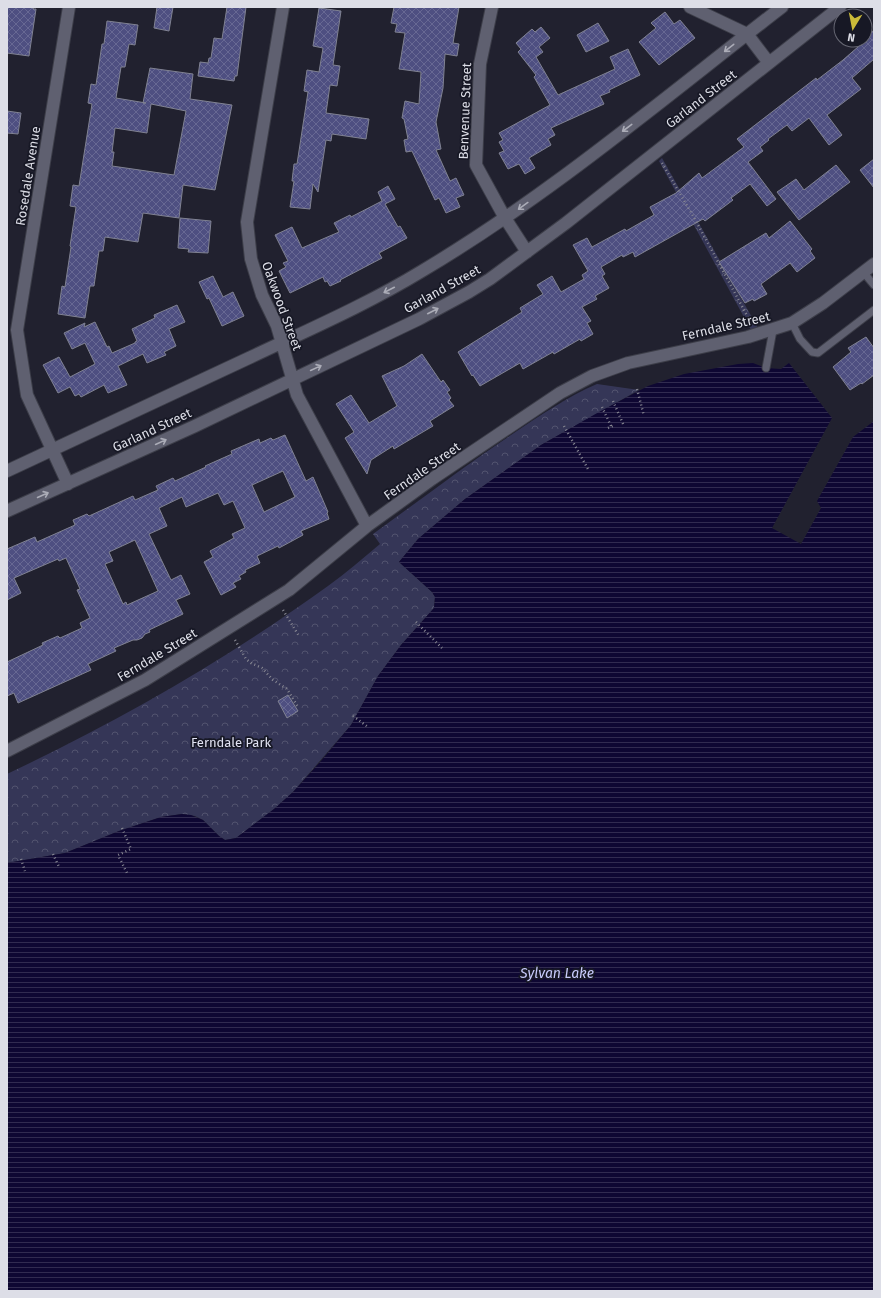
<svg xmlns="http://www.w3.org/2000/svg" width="881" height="1298" font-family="'Fira Sans',sans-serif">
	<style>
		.forest { fill: url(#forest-crowns) }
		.water { fill: url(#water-rules) }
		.building { fill: url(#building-cross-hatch); stroke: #808292; fill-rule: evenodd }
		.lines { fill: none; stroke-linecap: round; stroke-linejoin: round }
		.service-casing { stroke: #3d3e49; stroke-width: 9 }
		.minor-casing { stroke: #3d3e49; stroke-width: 14 }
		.path { stroke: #888893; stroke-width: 2.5; stroke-dasharray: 1 3; stroke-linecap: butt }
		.service { stroke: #5f6070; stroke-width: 7 }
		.minor { stroke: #5f6070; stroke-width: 12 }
		.oneway { stroke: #abacb7 }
		.labels { text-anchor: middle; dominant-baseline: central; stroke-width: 3.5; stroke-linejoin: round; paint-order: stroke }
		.street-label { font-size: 13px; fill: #dddee7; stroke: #171825 }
		.park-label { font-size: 13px; fill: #e1e2f2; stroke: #171825 }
		.water-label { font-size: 14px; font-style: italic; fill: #c8cbfb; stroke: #171825 }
	</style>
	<defs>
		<pattern id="forest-crowns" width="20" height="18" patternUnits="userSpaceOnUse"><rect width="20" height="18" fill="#353657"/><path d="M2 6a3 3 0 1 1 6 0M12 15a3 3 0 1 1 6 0" fill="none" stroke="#52536f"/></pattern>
		<pattern id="water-rules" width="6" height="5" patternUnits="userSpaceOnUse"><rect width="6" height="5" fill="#0e0732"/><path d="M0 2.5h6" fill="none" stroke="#312b50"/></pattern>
		<pattern id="building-cross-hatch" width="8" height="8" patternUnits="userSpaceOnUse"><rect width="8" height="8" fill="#4e4f81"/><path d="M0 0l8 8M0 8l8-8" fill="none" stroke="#676893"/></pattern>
	</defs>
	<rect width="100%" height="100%" fill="#21212f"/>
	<path class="forest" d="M662,158L758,328L751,330L659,161Z
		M597,384L639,390L541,445L465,499L418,539L399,562L432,592L435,597L434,608L401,645L378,676L351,725L293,792L274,809L236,838L225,840L219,836L203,820L195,816L182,814L161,817L119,831L65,853L7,863V774C119,721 227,659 328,586C346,573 363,558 380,544L373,534C420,500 466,465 514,433C541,415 567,397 597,384Z"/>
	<path class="water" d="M753,363L766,368L781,369L789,363L832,418L772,528L801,544L821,508L817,501L853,437L874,421V1291H7V863L65,853L119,831L161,817L182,814L191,815L203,820L219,836L225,840L236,838L274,809L293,792L321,761L351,725L378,676L401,645L434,608L435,597L432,592L399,562L418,539L465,499L541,445L599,412L648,386L684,374L738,364Z"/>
	<path class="building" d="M7,7H34L33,9H36L29,56L7,53Z
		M157,7H173L169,31L154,28Z
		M227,7H246L237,76H235L234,81L198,76L200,62L208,63L209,58H211L214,38L222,39Z
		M394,7H459L453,43L459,44L457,56L445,54L443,88L436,122L441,149L436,150L450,181L456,178L464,195L456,198L460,207L446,213L439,198L435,200L412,151L406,152L404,140L408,139L404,119L402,118L405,101L419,104L421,72L399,69L405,33L395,32L397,24L391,23Z
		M319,8L341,11L333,65L340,66L337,86L330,85L326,113L369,119L366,139L332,134L331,141L326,140L318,192L313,184L310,209L290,207L294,181H292L294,164H297L308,92L304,91L307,70L319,72L323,48L313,46Z
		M665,12L674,24L680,20L695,38L659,65L639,42L656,28L651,23Z
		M107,21L138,25L135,45L129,44L125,67H121L116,98L146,103H143L150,68L193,74L190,99L232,105L215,190L183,185L179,218L143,213L138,242L105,237L103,251H99L94,286H90L85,318L58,314L62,286L65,287L71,247L70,246L76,207L70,206L73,185L79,186L92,104L88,103L91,84L96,85L102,44H104ZM151,104L186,111L174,175L112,166L114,152H112L115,128L147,133Z
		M598,23L609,41L586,52L577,35Z
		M541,27L550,38L539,47L543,52L536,57L558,95L615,69L610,57L628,49L640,75L609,90L610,92L600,96L604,104L551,128L555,135L548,139L551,145L529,158L535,168L525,174L519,164L508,169L499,153L504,151L499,142L503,140L499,133L550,105L534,77L536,75L518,52L521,49L516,43L532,29L535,32Z
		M874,30V59L852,78L861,89L827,115L842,135L829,145L809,118L792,131L787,125L768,139L769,140L760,147L763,151L748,162L776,199L767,206L750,184L731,198L733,200L705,221L703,219L635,257L633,252L623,257L622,255L601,267L605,274L602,276L609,288L595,296L597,299L582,307L591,321L587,323L593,334L581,341L580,339L554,354L553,352L523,369L520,363L480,386L473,375L472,376L458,352L522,312L520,308L543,294L537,285L552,276L561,292L584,279L582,275L588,271L573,245L587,238L592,247L625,229L626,231L654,215L650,207L676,193L699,173L702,178L744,147L737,139L816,78L817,80L843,60L859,46L858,44L863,40H865V38Z
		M7,111L21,113L18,134L7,133Z
		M874,159V188L860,170Z
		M836,165L850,182L799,220L777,192L796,179L804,190Z
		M388,186L395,199L385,204L398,227L400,226L407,238L379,253L382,258L340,280L341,281L330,286L327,281L325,282L323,277L290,293L279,271L286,267L283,263L288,261L275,235L292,227L302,248L339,232L334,223L350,215L351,217L382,201L378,192Z
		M180,218L211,221L208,253L188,252L189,249L178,248Z
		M790,221L812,249L810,251L815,258L797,272L790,263L761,284L767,294L754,301L753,299L745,303L719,262L766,233L769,238Z
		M213,276L223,297L233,292L244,316L222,326L209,298L207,299L199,282Z
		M177,305L185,322L169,329L176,346L164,352L166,355L147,363L143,354L118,366L127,385L108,393L104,385L81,397L79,394L75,396L70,387L58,393L43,365L59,357L70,377L95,364L85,343L72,349L64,333L85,323L84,327L95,322L107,347L109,346L112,353L135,343V342L137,341L132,329L155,318L154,315Z
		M866,337L874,348V375L862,384L861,383L850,390L833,367L851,352L848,348Z
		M422,354L441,382L443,380L450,390L447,392L451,398L449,400L454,406L430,421L433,426L394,449L393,446L371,460L367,474L345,438L354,432L336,404L351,395L369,423L397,406L382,376L404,366Z
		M285,435L306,481L313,477L328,512L327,513L329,519L301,531L303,535L292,541L279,548L278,546L257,556L260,563L245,570L246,572L239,576L241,579L233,583L236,587L221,595L204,562L213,557L210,551L234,538L232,534L245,528L233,501L224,505L218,493L186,507L182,497L159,508L167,526L149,534L171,580L181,575L190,594L176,600L183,614L149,630L150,632L145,634L142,638L137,640H133L114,648L116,651L88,664L91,670L18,703L14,693L7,696V662L43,645L42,643L58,636L60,638L82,628L80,623L90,618L77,590L80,589L66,558L59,561L58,559L14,578L21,593L7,600V549L35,537L37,542L75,525L73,520L87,514L89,516L133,496L135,500L158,490L156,486L173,478L175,481L206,467L205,466L232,454L231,451L259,439L260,443L271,438L273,440ZM283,471L295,497L264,512L252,485ZM135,540L158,591L127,605L126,602L123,604L105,564L113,561L109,552Z
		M288,695L298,711L287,718L278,701Z"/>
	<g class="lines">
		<defs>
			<path id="service" d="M864,273L874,285
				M792,323L800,339L812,352L818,353L874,310
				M766,368L773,330"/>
			<path id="minor" d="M283,7L247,222L251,259L262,295L277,326L297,395L367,526
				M492,7L480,64L476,165L505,218L527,252
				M690,7L747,34L769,63
				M7,471C89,433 170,395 251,357C308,330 368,304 422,271C550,195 664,98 782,7
				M68,484L27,395L17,330L69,7
				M7,511L195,426L419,319L469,292L490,279L566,223L840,7
				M7,751L145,680L289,590L367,526L432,479L560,393L592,376L628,363L748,337L792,323L823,303L874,264"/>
		</defs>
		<use href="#service" class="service-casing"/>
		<use href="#minor" class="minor-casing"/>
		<path class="path" d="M662,163L696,221L751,323
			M637,389L644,416
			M613,401L624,426
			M602,407L611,426
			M564,426L588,469
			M608,428L615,425
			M283,610L299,636
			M416,622L442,648
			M235,640L246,659L251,663L262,668L273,680L287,689L298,707
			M353,716L368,727
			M122,828L131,849L118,855L127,873
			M53,854L59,867
			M21,859L25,871"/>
		<use href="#service" class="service"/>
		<use href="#minor" class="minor"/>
	</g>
	<defs><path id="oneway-shaft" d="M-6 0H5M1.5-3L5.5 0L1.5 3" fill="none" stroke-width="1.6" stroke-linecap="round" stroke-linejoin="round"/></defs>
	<g class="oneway">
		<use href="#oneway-shaft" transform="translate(729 48) rotate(142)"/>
		<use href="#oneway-shaft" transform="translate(627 128) rotate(143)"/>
		<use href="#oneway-shaft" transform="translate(523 206) rotate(144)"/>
		<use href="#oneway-shaft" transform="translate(389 290) rotate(153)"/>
		<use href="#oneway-shaft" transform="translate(433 311) rotate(-27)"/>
		<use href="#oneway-shaft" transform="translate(316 368) rotate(-25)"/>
		<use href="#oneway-shaft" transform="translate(161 442) rotate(-25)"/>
		<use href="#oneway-shaft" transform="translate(43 495) rotate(-24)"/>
	</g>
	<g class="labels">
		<g class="street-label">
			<text transform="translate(701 99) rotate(-38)">Garland Street</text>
			<text transform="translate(465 111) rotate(-88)">Benvenue Street</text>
			<text transform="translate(28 176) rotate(-81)">Rosedale Avenue</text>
			<text transform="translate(442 289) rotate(-29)">Garland Street</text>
			<text transform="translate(282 306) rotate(70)">Oakwood Street</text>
			<text transform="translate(726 326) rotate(-13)">Ferndale Street</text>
			<text transform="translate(152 430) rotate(-25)">Garland Street</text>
			<text transform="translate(422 471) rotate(-35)">Ferndale Street</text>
			<text transform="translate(157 655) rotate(-31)">Ferndale Street</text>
		</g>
		<g class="park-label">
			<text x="231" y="742">Ferndale Park</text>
		</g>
		<g class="water-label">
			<text x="557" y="973">Sylvan Lake</text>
		</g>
	</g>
	<rect width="881" height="1298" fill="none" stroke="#dddee7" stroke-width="16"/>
	<g transform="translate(853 28) rotate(190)"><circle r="19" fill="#171825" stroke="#666773"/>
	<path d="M0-3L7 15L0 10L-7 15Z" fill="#caba39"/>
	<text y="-6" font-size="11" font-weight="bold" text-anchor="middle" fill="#dddee7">N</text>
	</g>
</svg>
